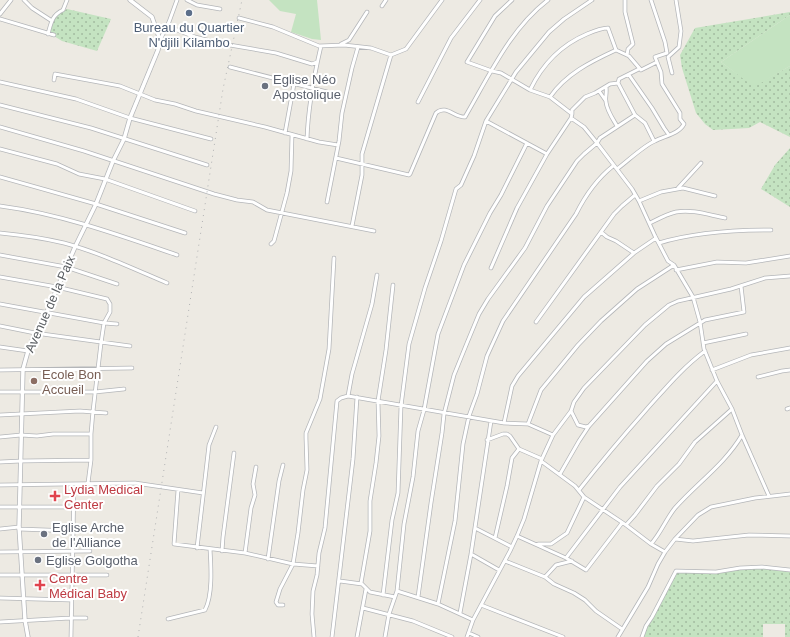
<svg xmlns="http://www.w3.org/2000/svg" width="790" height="637" font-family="Arial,sans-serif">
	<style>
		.grass { fill: url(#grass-dots) }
		.garden { fill: #c4e3c1 }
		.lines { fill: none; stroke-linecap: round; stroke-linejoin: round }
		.minor-casing { stroke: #b4b6b9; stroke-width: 4.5 }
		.tertiary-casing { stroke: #b4b6b9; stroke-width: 5 }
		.minor { stroke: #fff; stroke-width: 3 }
		.tertiary { stroke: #fff; stroke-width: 3.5 }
		.rail { stroke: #b1b2b3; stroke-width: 1; stroke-dasharray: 1 5; stroke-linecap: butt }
		.service-dot { fill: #5c6f8a; stroke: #fff; stroke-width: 1.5 }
		.worship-dot { fill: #6b7280; stroke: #fff; stroke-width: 1.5 }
		.education-dot { fill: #8d6e63; stroke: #fff; stroke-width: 1.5 }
		.health-dot { fill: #e0444e; stroke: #fff; stroke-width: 1.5 }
		.labels { text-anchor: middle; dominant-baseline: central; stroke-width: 4; stroke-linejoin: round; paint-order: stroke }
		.service-label { font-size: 13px; fill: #4e5e75; stroke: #fff }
		.worship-label { font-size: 13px; fill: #5b616d; stroke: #fff; text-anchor: start }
		.street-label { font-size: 13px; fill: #5b5f63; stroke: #fff }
		.education-label { font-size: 13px; fill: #785e54; stroke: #fff; text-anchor: start }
		.health-label { font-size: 13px; fill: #be3a42; stroke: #fff; text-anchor: start }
	</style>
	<defs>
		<pattern id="grass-dots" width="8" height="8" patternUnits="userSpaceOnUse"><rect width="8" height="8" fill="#c4e3c1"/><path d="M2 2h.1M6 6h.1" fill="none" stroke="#a2bba0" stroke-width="1.8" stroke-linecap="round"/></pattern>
	</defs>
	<rect width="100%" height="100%" fill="#edeae3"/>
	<path class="grass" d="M67,9L111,19L97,51L62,41L49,33L54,17Z
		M790,12V15L721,62L754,86L790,66V137L760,122L749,128L713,130L705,124L696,113L682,68L680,55L695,28Z
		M790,148V207L761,189L775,165Z
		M767,567L790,569V637H785V624H763V637H643L651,619L677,572L720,570Z"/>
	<path class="garden" d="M269,0H317L321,40L312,39L291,32L296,14L280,11Z
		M790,15V66L754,87L721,62Z"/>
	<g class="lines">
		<defs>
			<path id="minor" d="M24,0L32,8L52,21
				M187,0L197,5L220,9
				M512,0L495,16L467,62L492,71L501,73L530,90L550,97L572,114L571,118L584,127L597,143L632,189L639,201L655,236L668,261L674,265L693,297L700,322L704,349L717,381L732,409L742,435L769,496
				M625,0V12L633,44L628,49L627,55
				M382,6L386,0
				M0,14L11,0
				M239,18L273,27L319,46L344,45L371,48L391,55L406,49L442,0
				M0,19L54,35
				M167,26L195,37L218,43L276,53L312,64L317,62
				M48,34C51,23 52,15 63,10L67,0
				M160,40L169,22L177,0
				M341,44L349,40L367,12
				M230,67L327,92
				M672,73L668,57L679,47L681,31L676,0
				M629,75L652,108L664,128L669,135
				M54,80L55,74L120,86L155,100L175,104L196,111L265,127L319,142L338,145
				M0,82L76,99L130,118L211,139
				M618,83L635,115L645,123L654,141
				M606,87C607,92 605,98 606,102C607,111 613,119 617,126
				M530,90C542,65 561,45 587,34C594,31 601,28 608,28L616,50
				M599,91L606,101
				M550,97C566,74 590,62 616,50L629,56L641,70L657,62
				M418,102L451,38L480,0
				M0,105L91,128L207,165
				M572,114V110L585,97L595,93L610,84L618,83L619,79L639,69
				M486,121L547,154
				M0,127L84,151L214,194L237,200L253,202L267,210L374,231
				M285,133L294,84
				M307,139C308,108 314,76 321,46
				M0,149L57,164L79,174L105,179L195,211
				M336,158L409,175L410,174L436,113C446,104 455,118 465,117C489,76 510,29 548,0
				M617,169C628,161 643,146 655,141C664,136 679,134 684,124L680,119V113L662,84L661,72L655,57L667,53L665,42L651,0
				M0,177L96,204L185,233
				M678,188L701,163
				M639,201L661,192L683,188L715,196
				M327,202L339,141L342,113L352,68L358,47
				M0,206C61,214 119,235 177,255
				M650,223C658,219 667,214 676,212C692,209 709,215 725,218
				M352,226L362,175V154L391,55
				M601,232L607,237L616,241L634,253
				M0,233C21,235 43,238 64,243C98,252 134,269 167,283
				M659,243C695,232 734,230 771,230
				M271,244L274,241L287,193L291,171L292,135
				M0,255L66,267L117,284
				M491,268L517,208L547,154L571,118
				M676,270L717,262L746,263L790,256
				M0,277L57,287L107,299L110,304V312L104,323L101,343L93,411L91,434V460L88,483
				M0,304L104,323L117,324
				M536,322L614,214L622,206L635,195
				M0,326L35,333L130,346
				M703,343L746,334
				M0,347L28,351
				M0,370L132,368
				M712,370L751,355L790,348
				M758,377L782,371L790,370
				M0,392H95L124,389
				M348,396L504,423L528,424L553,435
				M787,409L790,408
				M571,411L578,425L586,427L589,426
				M0,415L80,411L106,413
				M504,423L512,386L518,376L584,297L634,253L656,238
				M528,424L541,390L578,345L601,321L637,289L674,265
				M0,437L21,435L37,436L53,434H91
				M487,440L503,434H507L510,436L519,449L542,459
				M541,461L575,486L584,497L626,525L651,544C661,533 666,519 675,508C697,483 725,464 742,435
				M0,462L21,461L91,460
				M560,474L579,441L589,426L647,361L666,344L705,320L744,312L741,286
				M0,485L135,483L203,493
				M178,490L174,544L245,553L293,564L318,566
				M579,490C601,462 623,436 646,410C665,389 682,368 705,351
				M0,507H97
				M626,525L635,515L657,486L679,464L695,442L732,409
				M475,528L512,547
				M0,529L19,527
				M19,529L73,531
				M517,536L566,558L586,570L622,523
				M495,538L507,486L512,458L519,449
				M675,539L693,541L749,535L790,536
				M538,544H551L567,533L584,497
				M651,544L665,552
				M197,548L209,445L216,427
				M222,551L223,537L234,453
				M0,552L90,551
				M245,553L251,508L255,495L253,484L256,467
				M471,554L499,570
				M566,558L620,487L717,381
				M268,559L279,481L283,465
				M505,561L545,577L554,584L574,593L585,600L596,611L622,629
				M0,575H107
				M545,577L556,565L572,561
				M340,581L362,584L370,592L395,597
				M361,583L370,531V501L376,463L379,436L378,401L386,350L393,285
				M397,591L438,604L473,620
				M383,595L392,520L398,493L401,406L409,344L425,288L441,241L456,189L461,185L474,156L486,121L516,72L549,32L564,19L592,0
				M418,597L431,503L442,433L444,414L454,375L467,343L479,314L488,299L525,248L547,206L577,161L584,154L597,143L600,138L635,115
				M0,598L71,600
				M438,604L455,521L463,444L469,416L477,394L487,356L503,321L576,214C585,196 598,178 613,166
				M283,605H278L276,602L280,589L293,564L298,533L303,490L307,470L306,438V433L320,399L329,349L334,258
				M481,605L563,637
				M363,608L413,621L452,637
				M460,613L471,554L491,421
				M168,619L205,610C213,595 211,566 210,549
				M0,622L70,618H86
				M469,633L478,637
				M71,637L74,484
				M314,637L312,614L313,591L317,575L319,553L325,528L337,401L341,398L348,396L352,374L372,304L377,275
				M332,637L353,459L357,397
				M357,637L366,589
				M385,637L389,614L397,591L404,524L413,477L418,431L424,410L438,334L464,265L490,213L501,195L527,143
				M467,637L473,620L510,551L517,536L524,519L541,461L553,435L571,411L574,402L584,388L645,325L669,305L678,301L731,289L765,278L790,276
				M618,637L648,587L658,564L665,552L675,539L698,515L711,507L721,505L755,498L790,494
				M642,637L646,626L652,617L676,571L716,572L740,568L762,567L790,570"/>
			<path id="tertiary" d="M28,637L25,620L19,527L23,369L28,351L33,338L47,312L75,247L96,204L113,161L124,139L130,118L158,50L160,40L152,17L130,0"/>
		</defs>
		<use href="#minor" class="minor-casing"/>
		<use href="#tertiary" class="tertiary-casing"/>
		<use href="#minor" class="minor"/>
		<use href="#tertiary" class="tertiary"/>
		<path class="rail" d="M138,637L223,89L242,0"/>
	</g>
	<circle class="service-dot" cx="189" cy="13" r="4"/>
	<g class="worship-dot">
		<circle cx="265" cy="86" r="4"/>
		<circle cx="44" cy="534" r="4"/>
		<circle cx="38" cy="560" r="4"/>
	</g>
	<circle class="education-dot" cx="34" cy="381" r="4"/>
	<g class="health-dot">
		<path d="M53 490h4v4h4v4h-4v4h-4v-4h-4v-4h4z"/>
		<path d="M38 579h4v4h4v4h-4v4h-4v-4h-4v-4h4z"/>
	</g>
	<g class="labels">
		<g class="service-label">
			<text x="189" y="27">Bureau du Quartier<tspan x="189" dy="15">N'djili Kilambo</tspan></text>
		</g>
		<g class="worship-label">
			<text x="273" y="79">Eglise Néo<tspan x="273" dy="15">Apostolique</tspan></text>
			<text x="52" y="527">Eglise Arche<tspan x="52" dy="15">de l'Alliance</tspan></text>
			<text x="46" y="560">Eglise Golgotha</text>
		</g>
		<g class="street-label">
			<text transform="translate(50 304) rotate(-66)">Avenue de la Paix</text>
		</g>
		<g class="education-label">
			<text x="42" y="374">Ecole Bon<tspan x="42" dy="15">Accueil</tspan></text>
		</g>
		<g class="health-label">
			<text x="64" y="489">Lydia Medical<tspan x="64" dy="15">Center</tspan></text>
			<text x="49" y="578">Centre<tspan x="49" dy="15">Médical Baby</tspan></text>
		</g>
	</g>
</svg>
